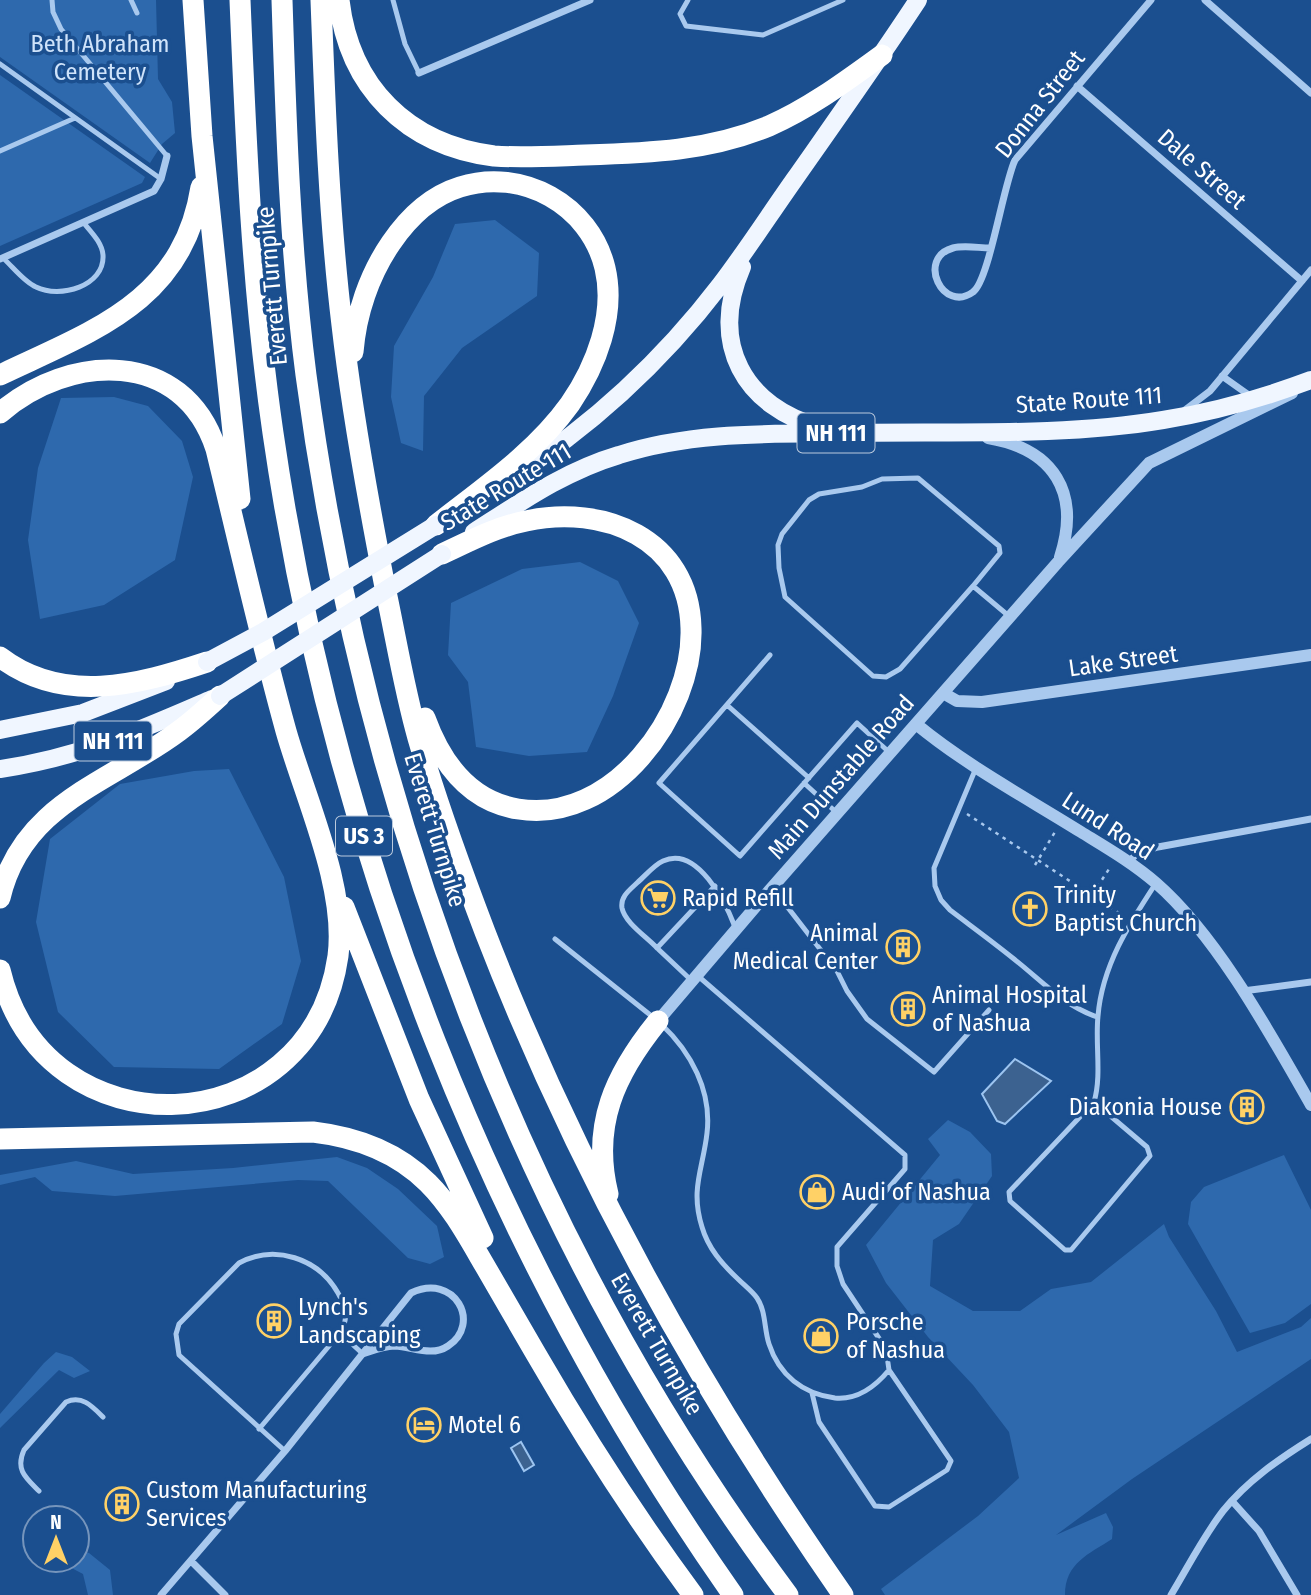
<svg xmlns="http://www.w3.org/2000/svg" width="1311" height="1595" font-family="'Fira Sans Condensed',sans-serif">
	<style>
		.green { fill: #2e69ad }
		.water { fill: #3c6290; stroke: #9cc4f0; stroke-width: 2 }
		.lines { fill: none; stroke-linecap: round; stroke-linejoin: round }
		.path { stroke: #a9c9ee; stroke-width: 2.5; stroke-dasharray: 3.5 5; stroke-linecap: butt }
		.service { stroke: #a9c9ee; stroke-width: 5 }
		.minor { stroke: #a9c9ee; stroke-width: 7 }
		.tertiary { stroke: #a9c9ee; stroke-width: 12 }
		.primary { stroke: #f0f6ff; stroke-width: 18 }
		.motorway { stroke: #fff; stroke-width: 21 }
		.primary-bridge { stroke: #f0f6ff; stroke-width: 18 }
		.labels { text-anchor: middle; dominant-baseline: central; stroke-width: 7; stroke-linejoin: round; paint-order: stroke }
		.shield { fill: #1b4f8f; stroke: #bbcadd; stroke-width: 2 }
		.shield-label { font-size: 23px; font-weight: bold; fill: #fff }
		.park-label { font-size: 24px; fill: #cfe3fa; stroke: #1b4f8f }
		.street-label { font-size: 24px; fill: #fff; stroke: #1b4f8f }
		.poi-label { font-size: 24px; fill: #fff; stroke: #1b4f8f; text-anchor: start }
	</style>
	<rect width="100%" height="100%" fill="#1b4f8f"/>
	<path class="green" d="M0,0H156L158,79L172,102L175,133L162,144L150,163L0,57Z
		M0,75L145,177L142,183L0,246Z
		M495,220L539,253L537,296L462,348L424,396L423,451L401,443L391,397L394,346L433,277L455,224Z
		M114,397L148,406L182,441L193,477L175,560L104,605L40,619L28,540L38,468L61,398Z
		M580,562L618,581L639,623L613,696L587,752L529,756L476,747L468,682L448,655L451,603L522,569Z
		M229,769L284,877L301,961L282,1024L219,1069L114,1067L58,1012L36,922L50,839L120,784L194,771Z
		M948,1120L970,1132L991,1154L992,1176L959,1224L933,1240L930,1286L973,1311H1020L1051,1289L1091,1282L1164,1224L1169,1237L1216,1311L1237,1352L1301,1327L1311,1318V1359L1132,1479L1056,1535L1106,1513L1113,1527L1112,1539C1089,1554 1065,1563 1065,1595H885L881,1589L978,1516L1019,1478L1009,1432L973,1385L928,1337L886,1283L866,1245L940,1155L928,1139Z
		M1284,1155L1311,1210V1304L1285,1323L1250,1333L1188,1224L1191,1202L1204,1187Z
		M337,1157L367,1168L398,1189L437,1226L444,1257L430,1264L408,1258L328,1181L298,1180L115,1196L52,1191L35,1177L0,1185V1175L76,1161L133,1174L233,1168Z
		M56,1352L72,1357L90,1371L74,1378L59,1370L0,1428V1414L44,1363Z
		M77,1550L89,1553L110,1570L113,1595H88L83,1574L60,1562L37,1567L36,1560H77Z"/>
	<path class="water" d="M1015,1059L1051,1081L1005,1124L997,1121L982,1094Z
		M521,1442L534,1465L524,1471L511,1448Z"/>
	<g class="lines">
		<path class="path" d="M967,814L1122,915
			M1035,865L1055,832
			M1088,901L1111,866"/>
		<path class="service" d="M52,0L53,12L61,29L167,156
			M131,0L137,13
			M393,0L405,44L419,73
			M688,0L680,14L686,26L763,35L843,0
			M0,64L161,179
			M0,151L75,118
			M3,258C13,267 24,282 36,287C60,299 105,286 103,255C102,242 90,231 83,222
			M973,586L1000,553L999,546L918,478L882,479L862,487L819,494L809,500L782,534L778,545L779,568L785,597L873,676L886,677L900,669L973,586L1010,617
			M770,655L659,783L740,856L857,723L890,753
			M727,705L809,778
			M976,768L934,868L935,886L941,900L950,910C971,926 993,942 1014,959C1042,981 1063,1005 1097,1017
			M804,783L837,813
			M769,891L789,909L837,971L847,991L867,1019L934,1072L989,1010
			M555,939L654,1018
			M657,948C647,937 625,923 622,908C620,896 631,889 638,882C646,875 654,865 663,861C697,845 726,903 735,927
			M691,980L657,948L715,886
			M661,1024C691,1052 712,1091 707,1133C703,1169 690,1189 702,1227C708,1248 722,1264 738,1279C744,1285 752,1291 757,1298C766,1311 764,1329 769,1344C779,1375 803,1394 835,1398C857,1400 875,1387 889,1370L886,1349L843,1284L837,1266V1247L905,1169V1155L698,976
			M1094,1102L1009,1192L1010,1201L1065,1250H1071L1150,1156L1147,1147L1094,1102C1102,1075 1095,1044 1098,1016C1102,966 1129,924 1156,883
			M812,1393L819,1422L875,1506L889,1507L947,1470L951,1461L889,1370
			M259,1429L340,1333
			M285,1451L179,1355L176,1334L179,1324L239,1263C275,1244 318,1258 338,1293C346,1307 349,1319 340,1333L363,1354
			M39,1491C26,1478 15,1470 24,1450L66,1402C82,1395 92,1406 103,1417"/>
		<path class="minor" d="M1205,0L1311,93
			M419,73L590,0
			M1077,86L1302,281
			M990,248C979,248 964,245 953,248C916,258 943,314 973,292C989,281 1003,186 1015,160L1151,0
			M0,259L154,191L161,179L167,156
			M1222,376L1253,398
			M1185,410L1210,391L1311,270
			M1128,862L1138,853L1158,847L1311,819
			M1243,991L1311,982
			M1232,1501L1259,1531L1297,1595
			M191,1561L225,1595
			M161,1595L285,1451L411,1293C455,1272 482,1324 448,1346C432,1357 413,1347 395,1346C384,1346 374,1350 363,1354
			M1171,1595C1188,1567 1203,1537 1223,1511C1247,1481 1279,1459 1311,1439"/>
		<path class="tertiary" d="M988,438C1054,449 1081,493 1060,557
			M943,693L957,701L982,702L1311,655
			M916,724C967,766 1025,797 1081,832C1107,848 1133,863 1156,883C1217,936 1271,1035 1311,1105
			M658,1021L769,891L1058,562L1149,463L1292,393"/>
		<path class="primary" d="M742,267C709,343 743,407 822,428
			M501,484C586,431 660,364 721,284C746,251 770,214 794,180C836,120 878,61 918,0
			M474,532C521,502 565,471 619,455C693,431 773,434 850,433C954,431 1060,437 1163,420C1214,412 1263,398 1311,380
			M0,730L83,713L166,681
			M0,769C81,757 138,731 212,699"/>
		<path class="motorway" d="M193,0L202,136L240,499
			M240,0C246,145 252,289 273,433C333,848 492,1252 733,1595
			M282,0C286,125 290,251 306,375C364,812 524,1241 788,1595
			M321,0C325,108 329,217 342,325C352,413 368,500 385,587C396,638 404,689 418,738C437,804 461,869 485,932C576,1167 699,1388 843,1595
			M339,0C349,87 407,145 494,156C524,158 555,156 585,155C649,153 709,151 769,126C810,108 846,81 882,55
			M353,352C356,314 369,275 391,243C408,218 431,196 460,187C522,167 590,205 605,268C616,315 596,366 570,404C535,453 483,488 436,525
			M0,375C92,331 183,302 201,187
			M0,413C69,353 183,348 216,449C239,543 260,637 286,731C305,798 347,887 338,956C311,1146 44,1157 0,970
			M0,657C63,705 138,685 207,662
			M425,718C441,762 468,801 518,809C612,825 694,714 691,628C689,538 603,504 526,521C496,527 470,541 442,554
			M0,898C22,803 111,782 179,731C194,720 207,708 220,696
			M344,907L419,1099L483,1238
			M0,1139L313,1132C356,1137 397,1152 428,1183C452,1207 468,1237 485,1266C502,1295 519,1325 536,1354C584,1437 636,1518 693,1595
			M608,1194C591,1125 615,1074 658,1021"/>
		<path class="primary-bridge" d="M207,662L263,632L436,525
			M220,696L442,554"/>
	</g>
	<defs>
		<symbol id="supermarket-ring" viewBox="-11 -11 22 22"><circle r="9.5" fill="#1b4f8f" stroke="#ffd166" stroke-width="1.5"/><path d="M-6-5.5h2.5l.6 2H6L4.5 2H-2.5L-4.4-4H-6ZM-1.5 3.2a1.3 1.3 0 1 0 .1 0ZM3 3.2a1.3 1.3 0 1 0 .1 0Z" fill="#ffd166"/></symbol>
		<symbol id="church-ring" viewBox="-11 -11 22 22"><circle r="9.5" fill="#1b4f8f" stroke="#ffd166" stroke-width="1.5"/><path d="M-1.2-6h2.4v3.5h3.3v2.4h-3.3V6h-2.4V-.1h-3.3v-2.4h3.3Z" fill="#ffd166"/></symbol>
		<symbol id="building-ring" viewBox="-11 -11 22 22"><circle r="9.5" fill="#1b4f8f" stroke="#ffd166" stroke-width="1.5"/><path d="M-4-6H4V6H1V3H-1V6H-4ZM-2.5-4.3h1.7v1.8h-1.7ZM.8-4.3h1.7v1.8H.8ZM-2.5-1h1.7V.8h-1.7ZM.8-1h1.7V.8H.8Z" fill="#ffd166"/></symbol>
		<symbol id="shop-ring" viewBox="-11 -11 22 22"><circle r="9.5" fill="#1b4f8f" stroke="#ffd166" stroke-width="1.5"/><path d="M-5-2.5h2.3a2.7 3.5 0 0 1 5.4 0H5L5.5 6h-11ZM-1.5-2.5h3a1.5 2.3 0 0 0-3 0Z" fill="#ffd166"/></symbol>
		<symbol id="hotel-ring" viewBox="-11 -11 22 22"><circle r="9.5" fill="#1b4f8f" stroke="#ffd166" stroke-width="1.5"/><path d="M-6-4.5h1.5V1H6V5H4.5V3h-9V5H-6ZM-4 0a1.8 1.8 0 1 1 3.6 0ZM.5 0V-2.5h3Q6-2.5 6 0Z" fill="#ffd166"/></symbol>
	</defs>
	<g fill-rule="evenodd">
		<use href="#supermarket-ring" x="639" y="879" width="38" height="38"/>
		<use href="#church-ring" x="1011" y="890" width="38" height="38"/>
		<use href="#building-ring" x="884" y="928" width="38" height="38"/>
		<use href="#building-ring" x="889" y="990" width="38" height="38"/>
		<use href="#building-ring" x="1228" y="1088" width="38" height="38"/>
		<use href="#shop-ring" x="798" y="1173" width="38" height="38"/>
		<use href="#building-ring" x="255" y="1302" width="38" height="38"/>
		<use href="#shop-ring" x="802" y="1317" width="38" height="38"/>
		<use href="#hotel-ring" x="405" y="1406" width="38" height="38"/>
		<use href="#building-ring" x="103" y="1485" width="38" height="38"/>
	</g>
	<g class="labels">
		<g class="shield">
			<rect x="797.5" y="413.5" width="77" height="39" rx="5"/>
			<rect x="74.5" y="721.5" width="77" height="39" rx="5"/>
			<rect x="336" y="816.5" width="56" height="39" rx="5"/>
		</g>
		<g class="shield-label">
			<text x="836" y="433">NH 111</text>
			<text x="113" y="741">NH 111</text>
			<text x="364" y="836">US 3</text>
		</g>
		<g class="park-label">
			<text x="100" y="44">Beth Abraham<tspan x="100" dy="28">Cemetery</tspan></text>
		</g>
		<g class="street-label">
			<text transform="translate(1040 104) rotate(-52)">Donna Street</text>
			<text transform="translate(1202 169) rotate(41)">Dale Street</text>
			<text transform="translate(272 286) rotate(-95)">Everett Turnpike</text>
			<text transform="translate(1089 400) rotate(-4)">State Route 111</text>
			<text transform="translate(506 487) rotate(-31)">State Route 111</text>
			<text transform="translate(1123 661) rotate(-8)">Lake Street</text>
			<text transform="translate(841 777) rotate(-49)">Main Dunstable Road</text>
			<text transform="translate(1108 826) rotate(33)">Lund Road</text>
			<text transform="translate(435 830) rotate(73)">Everett Turnpike</text>
			<text transform="translate(657 1344) rotate(60)">Everett Turnpike</text>
		</g>
		<g class="poi-label">
			<text x="1054" y="895">Trinity<tspan x="1054" dy="28">Baptist Church</tspan></text>
			<text x="682" y="898">Rapid Refill</text>
			<text x="878" y="933" text-anchor="end">Animal<tspan x="878" dy="28">Medical Center</tspan></text>
			<text x="932" y="995">Animal Hospital<tspan x="932" dy="28">of Nashua</tspan></text>
			<text x="1222" y="1107" text-anchor="end">Diakonia House</text>
			<text x="842" y="1192">Audi of Nashua</text>
			<text x="298" y="1307">Lynch's<tspan x="298" dy="28">Landscaping</tspan></text>
			<text x="846" y="1322">Porsche<tspan x="846" dy="28">of Nashua</tspan></text>
			<text x="448" y="1425">Motel 6</text>
			<text x="146" y="1490">Custom Manufacturing<tspan x="146" dy="28">Services</tspan></text>
		</g>
	</g>
	<g transform="translate(56 1539)"><circle r="33" fill="#1b4f8f" stroke="#7695bc" stroke-width="2"/>
	<path d="M0-5L12 26L0 18L-12 26Z" fill="#ffd166"/>
	<text y="-10" font-size="19" font-weight="bold" text-anchor="middle" fill="#ffffff">N</text>
	</g>
</svg>
